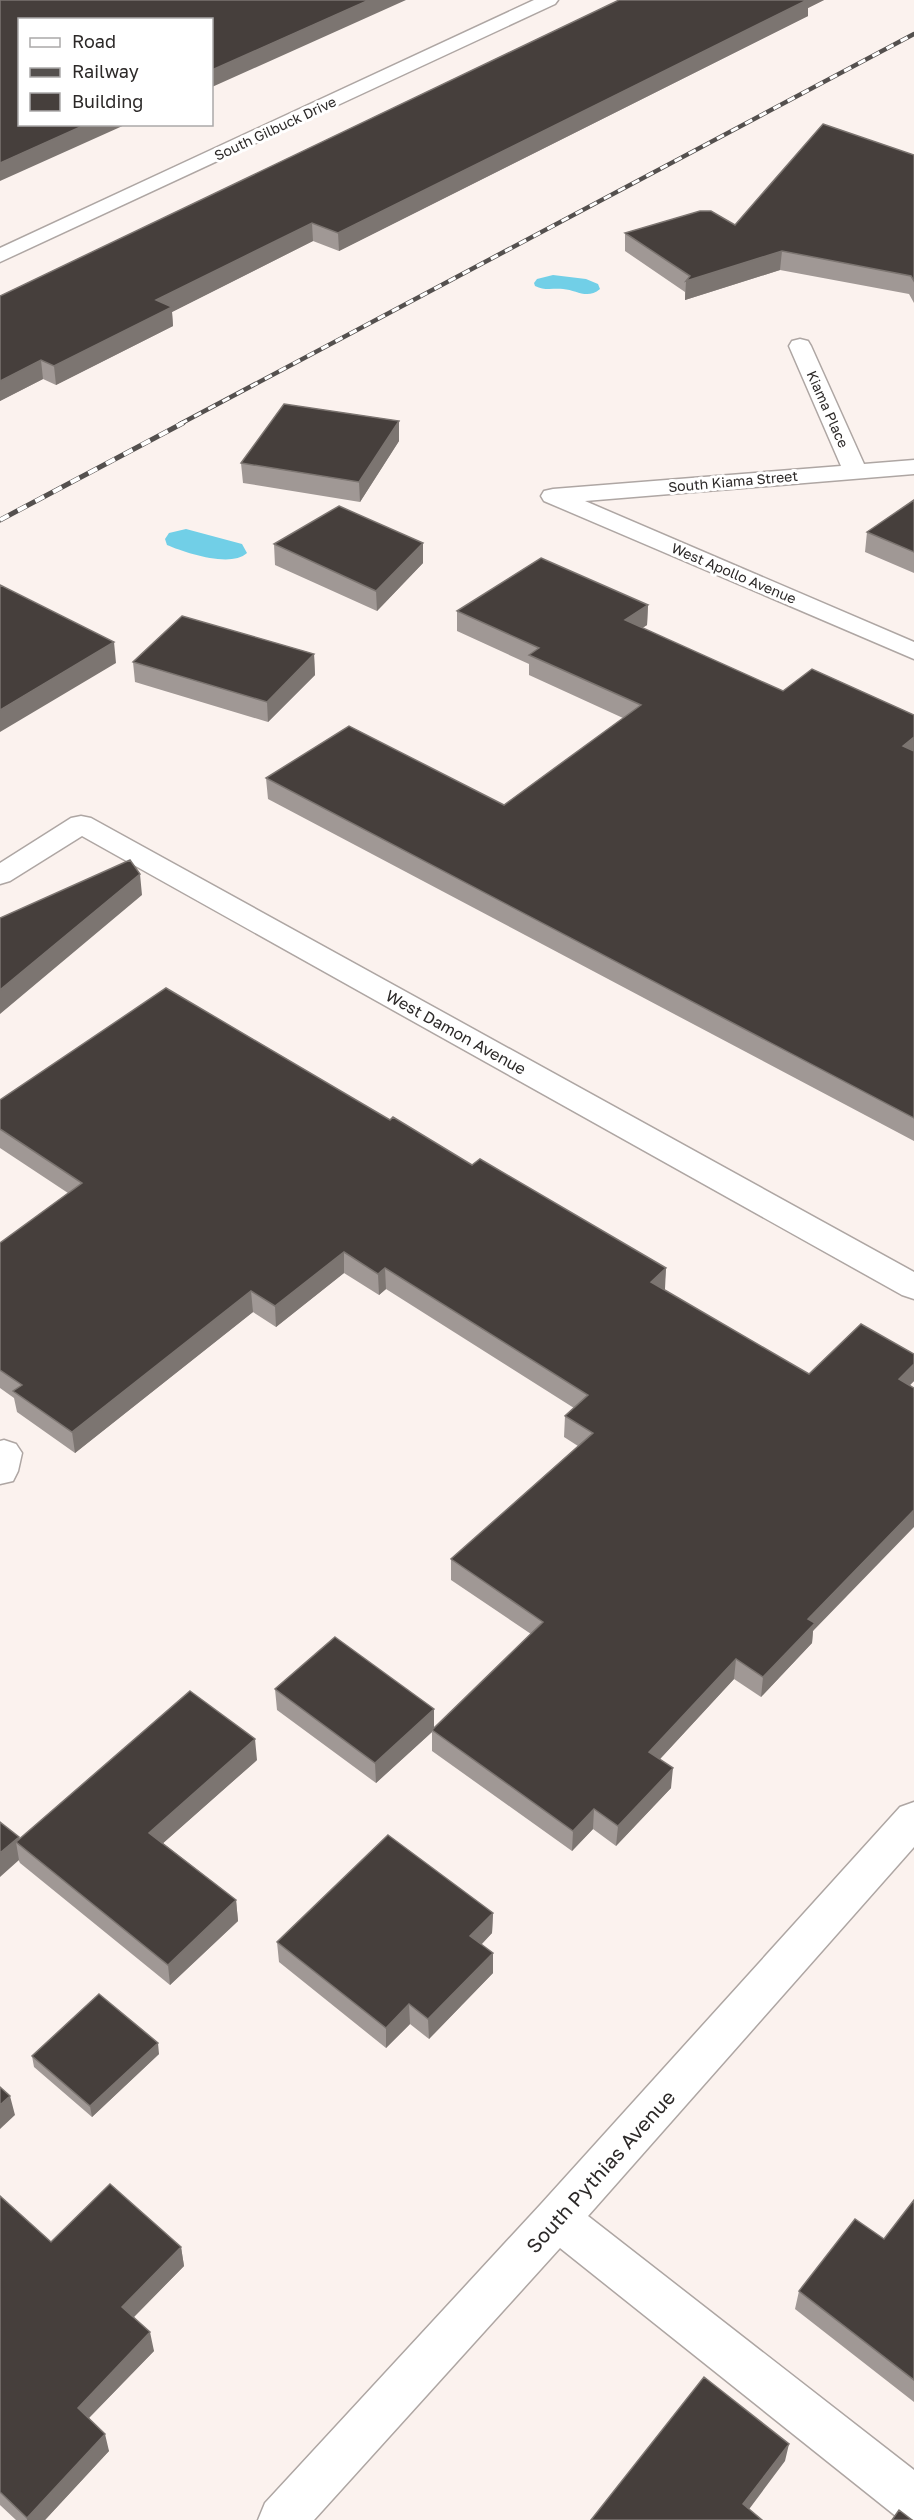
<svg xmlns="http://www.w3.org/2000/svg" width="914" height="2520" font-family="'Golos Text',sans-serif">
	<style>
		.water { fill: #71cfe7 }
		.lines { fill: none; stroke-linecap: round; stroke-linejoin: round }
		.minor-casing { stroke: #aea6a3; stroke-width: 3 }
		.minor { fill: #fff; fill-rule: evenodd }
		.rail-far1-casing { stroke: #54504e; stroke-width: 4.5 }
		.rail-casing { stroke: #54504e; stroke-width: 5 }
		.rail-far1 { stroke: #fff; stroke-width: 3; stroke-dasharray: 8; stroke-linecap: butt }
		.rail { stroke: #fff; stroke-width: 4; stroke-dasharray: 10; stroke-linecap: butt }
		.wall { fill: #a09895 }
		.shaded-wall { fill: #7c7571 }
		.building { fill: #463f3c; stroke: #7c7571; stroke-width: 1.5 }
		.labels { text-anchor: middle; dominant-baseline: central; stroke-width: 6; stroke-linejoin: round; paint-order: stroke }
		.far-street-label { font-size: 14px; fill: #2c2928; stroke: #fff }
		.street-label { font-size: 16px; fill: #2c2928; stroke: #fff }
		.near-street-label { font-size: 20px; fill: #2c2928; stroke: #fff }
	</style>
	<rect width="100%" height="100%" fill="#fbf2ee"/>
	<path class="water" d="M553,275L586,279L598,284L600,289C587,300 577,290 563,289C553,288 545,291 535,286L534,283L537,279Z
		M186,529L242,544L247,553C231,568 186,553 167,545L165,539L169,533Z"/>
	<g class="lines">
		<defs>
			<path id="minor" d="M534,0H558L555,4L0,262V248Z
				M800,339L808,341L811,346L864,464L914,460V474L585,501L914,642V659L544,501L541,496L544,491L553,489L841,466L789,346L792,341Z
				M81,816L91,818L914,1272V1299L902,1295L82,836L10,881L0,884V863L71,818Z
				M4,1440L16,1444L22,1453L18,1471L13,1481L0,1484V1441Z
				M914,1802V1847L588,2216L914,2470V2520L897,2517L560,2248L314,2520H258L265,2503L541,2204L900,1807Z"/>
		</defs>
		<use href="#minor" class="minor-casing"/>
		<use href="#minor" class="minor"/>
		<defs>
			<path id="rail-far1" d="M180,424L914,34"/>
			<path id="rail" d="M0,520L183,423"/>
		</defs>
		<use href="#rail-far1" class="rail-far1-casing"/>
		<use href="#rail" class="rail-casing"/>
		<use href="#rail-far1" class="rail-far1"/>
		<use href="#rail" class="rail"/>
	</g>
	<path class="wall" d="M619,0H824L808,8V16L339,251L313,241L172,312L173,326L56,385L43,379L0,401V296Z
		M914,155V303L909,294L780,270L685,300V292L625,251V233L735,225Z
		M399,441L360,502L243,483L241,463Z
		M914,500V573L865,552L867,532Z
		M274,544L423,563L377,611L275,565Z
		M648,605L647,625L642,628L783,691L914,715V1141L268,799L266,778L504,805L623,718L529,675V664L457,631V611Z
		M314,654L315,675L268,722L135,682L133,662Z
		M0,1100L390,1120L472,1165L666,1268L664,1290L809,1374L914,1381L910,1385L813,1631L812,1643L761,1697L734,1679L660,1759L671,1788L616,1846L593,1829L572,1851L432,1751V1732L376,1783L277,1710L275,1689L434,1709V1728L531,1634L451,1580V1559L578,1446L564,1437L565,1416L574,1408L386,1289L379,1295L344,1273L276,1327L253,1312L75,1453L17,1412L14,1398L0,1388V1243L68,1193L0,1148Z
		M257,1760L163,1843L236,1900L238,1921L170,1985L20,1863L0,1822L19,1839Z
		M493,1913L492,1933L482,1944L493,1973L429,2039L410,2024L386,2048L279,1962L277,1942Z
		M159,2054L92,2117L34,2067L32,2056Z
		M0,2196L51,2242L181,2247L184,2266L134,2317L154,2351L89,2418L109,2451L45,2520H16L0,2505Z
		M914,2200V2402L795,2309L799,2291L884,2239Z"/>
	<path class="shaded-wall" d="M369,0H406L212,87V70Z
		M800,0H824L808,8V16L339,251L338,233Z
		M87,124H127L0,181V163Z
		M312,223L313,241L172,312L173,326L56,385L54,366L156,300Z
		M782,251L780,270L685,300L686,281Z
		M41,360L43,379L0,401V381Z
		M399,421V441L360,502L359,482Z
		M423,543V563L377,611L376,591Z
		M648,605L647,625L624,640L625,620Z
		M114,642L116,663L0,732V710Z
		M314,654L315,675L268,722L267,702Z
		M914,737V756L903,746Z
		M140,874L142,895L0,1014V990Z
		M344,1252V1273L276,1327L275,1306Z
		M385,1268L386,1289L379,1295L378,1274Z
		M666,1268L665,1289L649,1303L651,1282Z
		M251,1291L253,1312L75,1453L72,1432Z
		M914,1364V1381L895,1400L899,1379Z
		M914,1510V1527L813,1631L812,1643L761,1697L763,1677L808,1619Z
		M736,1659L734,1679L648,1772L649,1752Z
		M434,1709V1730H432V1732L376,1783L375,1763Z
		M255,1739L257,1760L152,1853L149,1833Z
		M673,1768L671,1788L616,1846L618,1826Z
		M594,1809L593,1829L572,1851L573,1831Z
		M19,1837L20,1846L16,1842L19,1860L0,1877V1853Z
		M236,1900L238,1921L170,1985L168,1965Z
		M493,1913L492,1933L470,1956V1936Z
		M493,1953V1973L429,2039L428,2019Z
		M409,2004L410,2024L386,2048V2028Z
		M158,2043L159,2054L92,2117L90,2106Z
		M10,2096L15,2115L0,2129V2105Z
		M181,2247L184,2266L126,2325L122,2307Z
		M150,2332L154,2351L82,2425L78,2408Z
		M105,2434L109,2451L45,2520H27V2518Z
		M789,2444L785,2461L741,2520L743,2504Z"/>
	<path class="building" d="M0,0H369L212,70V20H20V124H87L0,163Z
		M619,0H807L338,233L312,223L156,300L172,307L54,366L41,360L0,381V296Z
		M823,124L914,155V281L911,276L782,251L686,281L690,276L625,233L700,211H711L735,225Z
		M284,404L399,421L359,482L241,463Z
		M914,500V552L867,532Z
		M339,506L423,543L376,591L274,544Z
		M541,558L648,605L625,620L783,691L812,669L914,715V737L903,746L914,751V1118L266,778L349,726L504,805L641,705L529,655L539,648L457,611Z
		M0,585L114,642L0,710Z
		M182,616L314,654L267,702L133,662Z
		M130,860L140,874L0,990V918Z
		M166,988L390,1120L393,1117L472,1165L480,1159L666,1268L651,1282L809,1374L861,1324L914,1354V1364L899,1379L914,1388V1510L808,1619L815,1623L763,1677L736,1659L649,1752L673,1768L618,1826L594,1809L573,1831L432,1730L543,1622L451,1559L593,1433L565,1416L588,1395L385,1268L378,1274L344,1252L275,1306L251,1291L72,1432L13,1391L22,1385L0,1370V1243L82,1183L0,1129V1100Z
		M335,1637L434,1709L375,1763L275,1689Z
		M190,1691L255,1739L149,1833L236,1900L168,1965L16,1842Z
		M0,1822L19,1837L0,1853Z
		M388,1835L493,1913L470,1936L493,1953L428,2019L409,2004L386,2028L277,1942Z
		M99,1994L158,2043L90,2106L32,2056Z
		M0,2087L10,2096L0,2105Z
		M110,2184L181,2247L122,2307L150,2332L78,2408L105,2434L27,2518L0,2492V2196L51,2242Z
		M914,2200V2380L799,2291L855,2219L884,2239Z
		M704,2377L789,2444L743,2504L762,2520H591Z
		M899,2510L912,2520H892Z"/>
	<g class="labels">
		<g class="far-street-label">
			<text transform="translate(275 128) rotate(-25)">South Gilbuck Drive</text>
			<text transform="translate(828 409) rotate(66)">Kiama Place</text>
			<text transform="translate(733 481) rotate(-5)">South Kiama Street</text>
			<text transform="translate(734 573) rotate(23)">West Apollo Avenue</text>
		</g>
		<g class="street-label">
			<text transform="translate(456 1032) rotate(29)">West Damon Avenue</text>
		</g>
		<g class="near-street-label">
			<text transform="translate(600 2171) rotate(-48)">South Pythias Avenue</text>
		</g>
	</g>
	<rect x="18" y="18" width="195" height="108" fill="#ffffff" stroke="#aba9a9" stroke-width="1.5"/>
	<rect x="30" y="38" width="30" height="9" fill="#ffffff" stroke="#aba9a9" stroke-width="1.5"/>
	<text x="72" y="48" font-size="18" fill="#2c2928">Road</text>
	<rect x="30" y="68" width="30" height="9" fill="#54504e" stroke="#aba9a9" stroke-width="1.5"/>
	<text x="72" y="78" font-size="18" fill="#2c2928">Railway</text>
	<rect x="30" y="93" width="30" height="18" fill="#463f3c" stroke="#aba9a9" stroke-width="1.5"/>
	<text x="72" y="108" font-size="18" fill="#2c2928">Building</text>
</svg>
